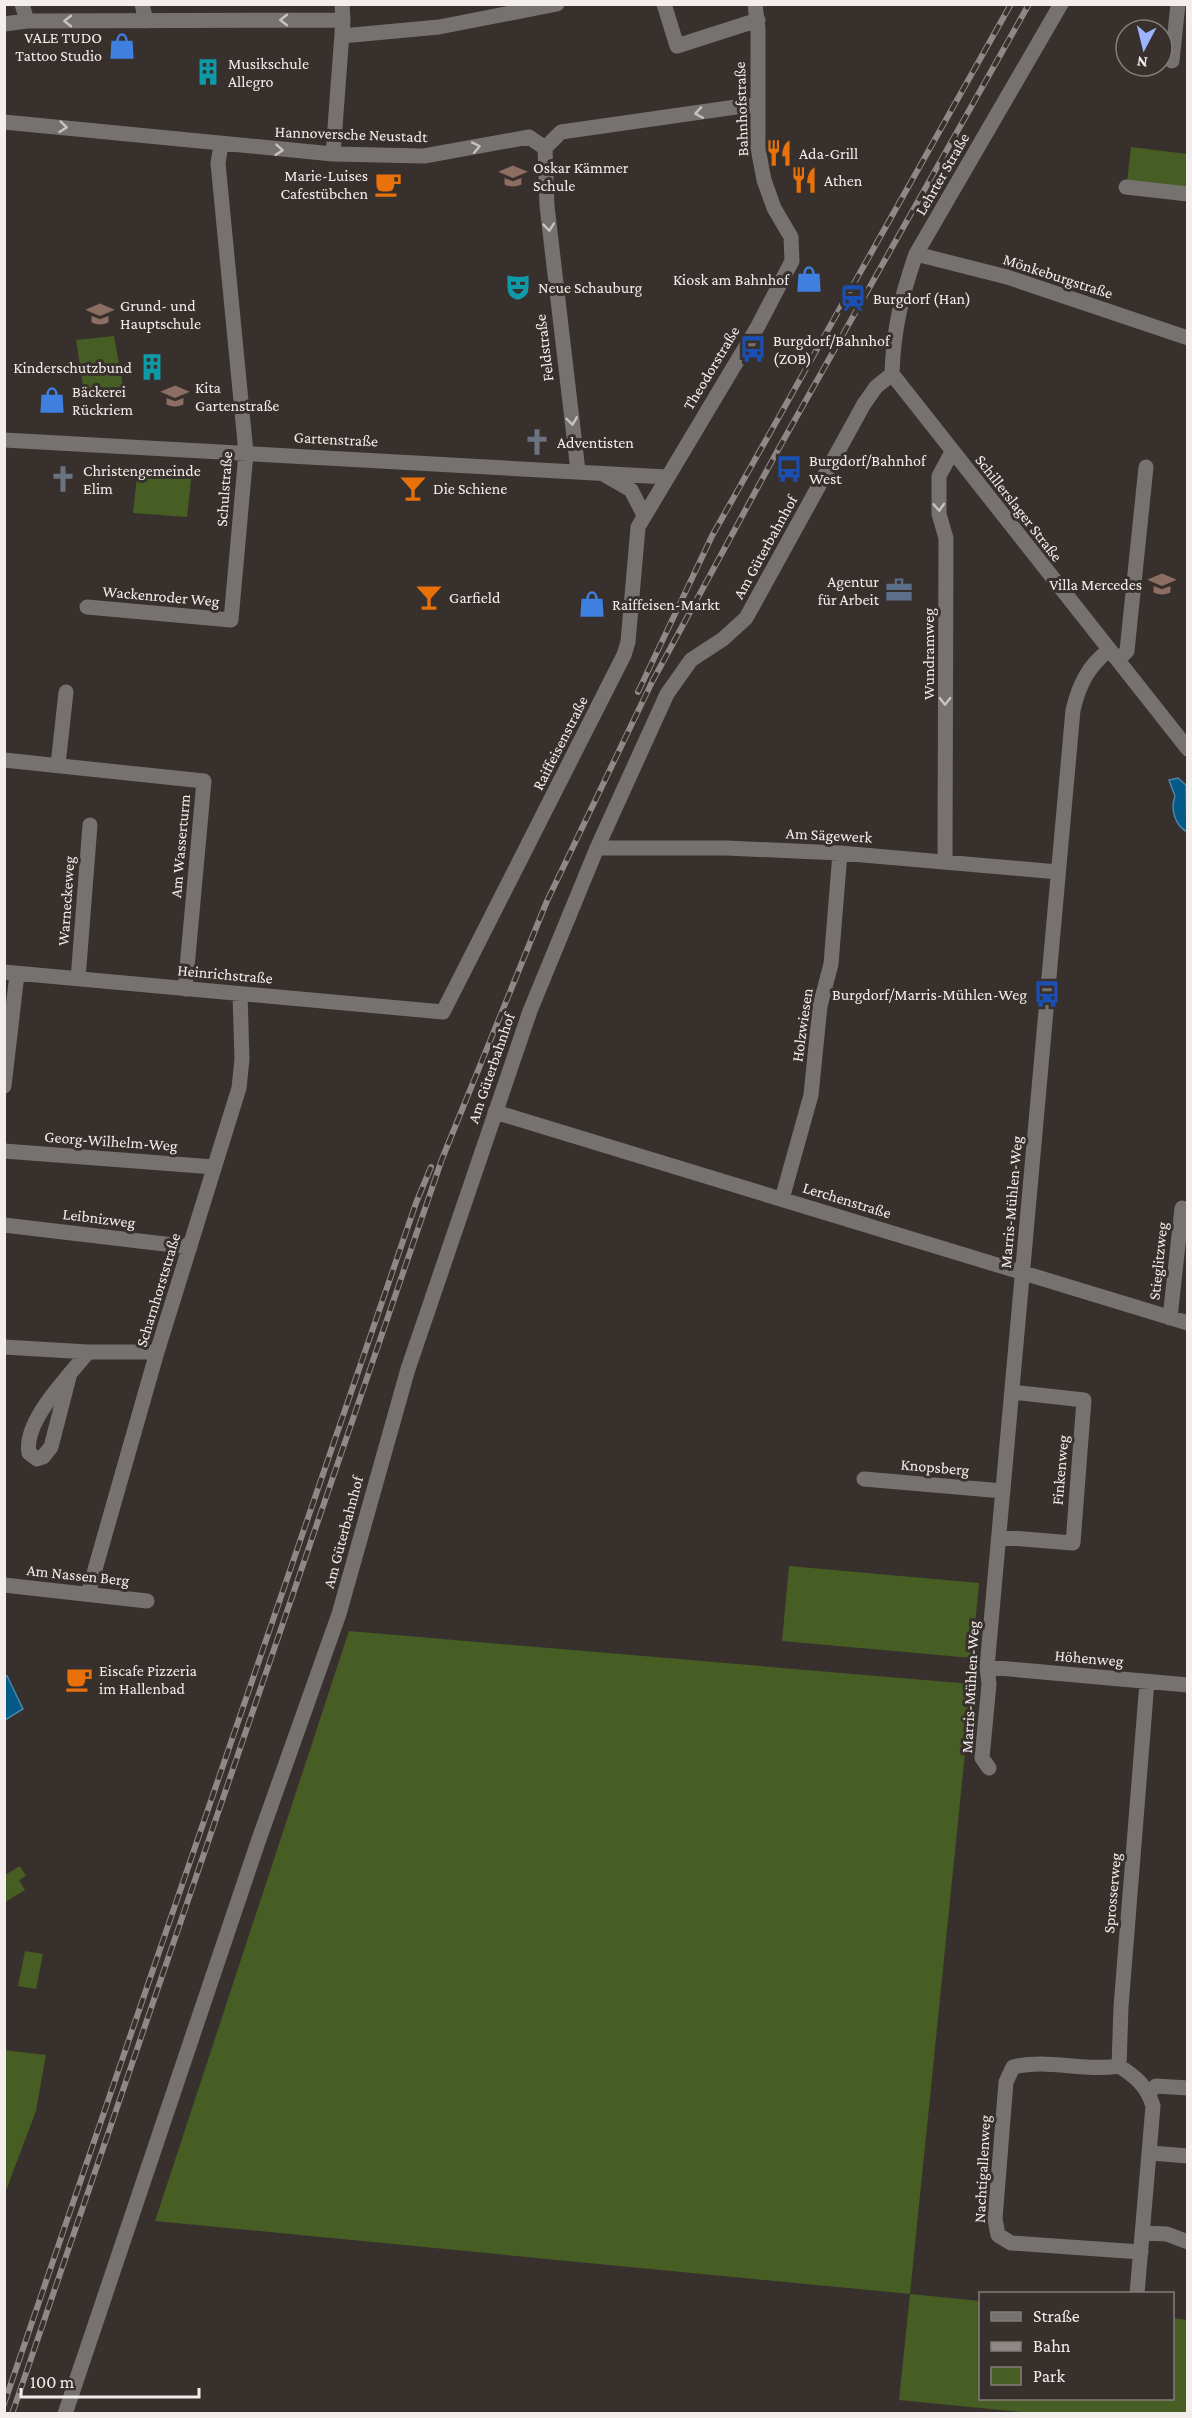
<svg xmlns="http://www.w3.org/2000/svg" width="1192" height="2418" font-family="'Crimson Pro',serif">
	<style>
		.green { fill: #465d23 }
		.water { fill: #035987; stroke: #4b86a5; stroke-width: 1.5 }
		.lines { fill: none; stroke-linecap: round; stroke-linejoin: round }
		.minor { stroke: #757270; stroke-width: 15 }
		.rail-casing { stroke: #8f8886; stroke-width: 6 }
		.rail { stroke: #38302d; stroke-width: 4; stroke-dasharray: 11; stroke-linecap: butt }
		.oneway { stroke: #c7c3c1 }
		.labels { text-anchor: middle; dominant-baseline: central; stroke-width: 6; stroke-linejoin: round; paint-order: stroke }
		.poi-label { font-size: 16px; fill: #f3eeec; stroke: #38302d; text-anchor: start }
		.street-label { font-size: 16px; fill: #f3eeec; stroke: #38302d }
	</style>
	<rect width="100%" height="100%" fill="#38302d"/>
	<path class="green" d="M1131,147L1187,154V189L1127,182Z
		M114,336L124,391L84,392L76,340Z
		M138,468L192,471L187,517L133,513Z
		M789,1566L979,1583L972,1658L782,1641Z
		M349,1631L972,1684L910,2294L980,2301V2398H1172L1173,2318L1187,2320V2413H1031L899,2400L910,2294L155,2221Z
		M20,1866L26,1876L19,1880L25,1890L5,1902V1875Z
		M25,1951L43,1954L36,1989L18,1986Z
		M5,2050L46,2055L36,2111L5,2193Z"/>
	<path class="water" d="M1178,778L1186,785L1187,832C1175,825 1170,809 1175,796L1169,780Z
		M5,1676H7L23,1709L5,1720Z"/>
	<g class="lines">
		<path class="minor" d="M22,4L27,21
			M142,4L146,21
			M664,4L677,46L758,20
			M4,24L27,21L343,20
			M342,36L439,27L557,4
			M1172,61L1178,4
			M4,122L333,154L424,156L529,137L545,148
			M545,148L547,206L578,471
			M545,148L561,132L757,104
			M333,154L343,20L342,4
			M1126,187L1188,194
			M916,254L1007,277L1188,338
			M892,374L1188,749
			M892,374C893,331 902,294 916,254L1061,4
			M4,440L666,477
			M605,475L631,490L644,515
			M87,607L231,620L246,453L218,163L221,145
			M1118,660L1127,651L1146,467
			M4,760L204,781L185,989
			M58,765L66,692
			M597,848H726L840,853L1058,872
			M945,861L946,538L939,514V476L952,452
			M4,972L443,1012L624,655L628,642L638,527L758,326L792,261L791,237L774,208L764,180L758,148V29L755,4
			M78,979L90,825
			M4,1086L17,974
			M495,1112L1188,1323
			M4,1151L214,1167
			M782,1199L811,1095L820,1006L831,964L840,853
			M4,1225L190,1247
			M1170,1318L1182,1208
			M4,1347L88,1352H157
			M69,1377L51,1447L43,1457L37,1459L29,1453C23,1421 69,1376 88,1352
			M864,1479L1003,1491
			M999,1537L1073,1543L1084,1400L1012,1392
			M4,1585L147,1601
			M88,1594L157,1352L239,1088L242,1059L240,994
			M987,1667L1188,1685
			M989,1768L982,1758L989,1684L987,1667L1073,710C1079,685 1088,666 1109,650
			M1119,2066C1083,2072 1048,2058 1013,2067L1006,2082L995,2219L998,2235L1011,2243L1141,2252
			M1149,2092L1156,2086L1188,2088
			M1151,2153L1188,2156
			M1143,2233L1167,2234L1188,2242
			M1137,2294L1153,2106C1147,2086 1136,2077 1119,2066L1121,2007L1147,1682
			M65,2414L258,1842L339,1614L408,1369L530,1011L597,848L667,694L691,660L723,639L746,618L864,404L876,387L892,374"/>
		<defs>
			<path id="rail" d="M638,692L712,536L1011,4
				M4,2404L416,1203L431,1167
				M12,2414L442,1159L547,901L652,682L779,448L1029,4"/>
		</defs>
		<use href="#rail" class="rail-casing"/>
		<use href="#rail" class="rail"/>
	</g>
	<defs><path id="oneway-chevron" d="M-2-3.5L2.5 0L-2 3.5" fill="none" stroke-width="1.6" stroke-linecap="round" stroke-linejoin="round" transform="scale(1.5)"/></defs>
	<g class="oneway">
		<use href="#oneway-chevron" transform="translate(284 20) rotate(180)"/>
		<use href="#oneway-chevron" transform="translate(68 21) rotate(180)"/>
		<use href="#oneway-chevron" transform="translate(699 113) rotate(171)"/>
		<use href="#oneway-chevron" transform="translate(63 127) rotate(6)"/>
		<use href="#oneway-chevron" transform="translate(476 147) rotate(-11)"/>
		<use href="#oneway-chevron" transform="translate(279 150) rotate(5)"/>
		<use href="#oneway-chevron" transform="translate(549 227) rotate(84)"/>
		<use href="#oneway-chevron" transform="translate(572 421) rotate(82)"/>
		<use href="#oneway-chevron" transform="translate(939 507) rotate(87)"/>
		<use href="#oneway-chevron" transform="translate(945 701) rotate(90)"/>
	</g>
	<defs>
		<symbol id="shop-bare" viewBox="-9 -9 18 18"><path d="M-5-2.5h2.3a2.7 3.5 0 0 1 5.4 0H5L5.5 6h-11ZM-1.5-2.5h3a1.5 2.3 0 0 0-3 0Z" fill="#3f7fe0" stroke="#38302d" stroke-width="2.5" paint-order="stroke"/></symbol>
		<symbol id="building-bare" viewBox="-9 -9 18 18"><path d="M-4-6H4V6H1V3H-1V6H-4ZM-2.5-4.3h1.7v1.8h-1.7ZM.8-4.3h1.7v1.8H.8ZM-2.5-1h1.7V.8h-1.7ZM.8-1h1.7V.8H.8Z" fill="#0f9aa8" stroke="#38302d" stroke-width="2.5" paint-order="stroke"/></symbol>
		<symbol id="restaurant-bare" viewBox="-9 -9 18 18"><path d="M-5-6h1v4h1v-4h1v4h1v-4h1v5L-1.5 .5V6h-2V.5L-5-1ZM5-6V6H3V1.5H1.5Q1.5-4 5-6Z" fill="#e8710a" stroke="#38302d" stroke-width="2.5" paint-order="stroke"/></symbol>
		<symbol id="school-bare" viewBox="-9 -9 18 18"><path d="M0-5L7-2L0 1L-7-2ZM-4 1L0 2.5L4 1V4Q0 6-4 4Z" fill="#8d6e63" stroke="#38302d" stroke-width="2.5" paint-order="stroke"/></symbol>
		<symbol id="cafe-bare" viewBox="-9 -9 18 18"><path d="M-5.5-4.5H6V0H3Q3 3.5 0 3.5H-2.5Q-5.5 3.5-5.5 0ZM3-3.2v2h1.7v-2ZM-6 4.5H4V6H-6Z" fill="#e8710a" stroke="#38302d" stroke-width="2.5" paint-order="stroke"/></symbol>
		<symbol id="theatre-bare" viewBox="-9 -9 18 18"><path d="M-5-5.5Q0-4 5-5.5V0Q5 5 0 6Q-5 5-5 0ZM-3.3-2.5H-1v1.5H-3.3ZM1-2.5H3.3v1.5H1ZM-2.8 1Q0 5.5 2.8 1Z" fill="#0f9aa8" stroke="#38302d" stroke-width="2.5" paint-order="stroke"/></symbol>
		<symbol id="station-bare" viewBox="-9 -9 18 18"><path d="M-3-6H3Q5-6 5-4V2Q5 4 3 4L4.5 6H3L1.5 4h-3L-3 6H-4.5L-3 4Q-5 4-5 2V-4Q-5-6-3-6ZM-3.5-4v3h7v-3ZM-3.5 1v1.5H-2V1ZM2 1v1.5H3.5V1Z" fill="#1a4fb4" stroke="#38302d" stroke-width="2.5" paint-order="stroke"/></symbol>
		<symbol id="bus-bare" viewBox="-9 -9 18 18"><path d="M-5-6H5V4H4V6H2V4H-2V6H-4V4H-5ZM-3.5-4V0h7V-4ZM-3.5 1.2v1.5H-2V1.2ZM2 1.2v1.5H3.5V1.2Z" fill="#1a4fb4" stroke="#38302d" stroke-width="2.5" paint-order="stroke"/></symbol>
		<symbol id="church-bare" viewBox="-9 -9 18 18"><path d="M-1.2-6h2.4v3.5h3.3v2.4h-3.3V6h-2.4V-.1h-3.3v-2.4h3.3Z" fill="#6b7280" stroke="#38302d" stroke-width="2.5" paint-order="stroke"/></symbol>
		<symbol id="bar-bare" viewBox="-9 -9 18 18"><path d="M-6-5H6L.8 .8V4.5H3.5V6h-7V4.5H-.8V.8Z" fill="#e8710a" stroke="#38302d" stroke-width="2.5" paint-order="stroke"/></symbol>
		<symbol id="office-bare" viewBox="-9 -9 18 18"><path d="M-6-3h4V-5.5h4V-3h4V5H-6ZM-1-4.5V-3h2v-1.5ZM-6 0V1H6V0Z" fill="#5c6f8a" stroke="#38302d" stroke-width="2.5" paint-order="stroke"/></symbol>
	</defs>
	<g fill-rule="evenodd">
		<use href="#shop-bare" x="103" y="27" width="38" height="38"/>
		<use href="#building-bare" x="189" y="53" width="38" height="38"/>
		<use href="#restaurant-bare" x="760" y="134" width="38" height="38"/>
		<use href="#school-bare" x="494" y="157" width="38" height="38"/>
		<use href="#restaurant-bare" x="785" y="161" width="38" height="38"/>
		<use href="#cafe-bare" x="369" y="165" width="38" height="38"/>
		<use href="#shop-bare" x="790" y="260" width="38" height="38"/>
		<use href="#theatre-bare" x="499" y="268" width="38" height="38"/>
		<use href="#station-bare" x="834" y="279" width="38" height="38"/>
		<use href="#school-bare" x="81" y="295" width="38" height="38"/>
		<use href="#bus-bare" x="734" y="330" width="38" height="38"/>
		<use href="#building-bare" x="133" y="348" width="38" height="38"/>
		<use href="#school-bare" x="156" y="377" width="38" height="38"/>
		<use href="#shop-bare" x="33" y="381" width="38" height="38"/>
		<use href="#church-bare" x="518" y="423" width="38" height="38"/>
		<use href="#bus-bare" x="770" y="450" width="38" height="38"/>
		<use href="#church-bare" x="44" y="460" width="38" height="38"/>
		<use href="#bar-bare" x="394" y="469" width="38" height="38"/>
		<use href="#school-bare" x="1143" y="565" width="38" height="38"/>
		<use href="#office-bare" x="880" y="571" width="38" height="38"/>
		<use href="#bar-bare" x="410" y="578" width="38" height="38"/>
		<use href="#shop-bare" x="573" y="585" width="38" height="38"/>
		<use href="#bus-bare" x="1028" y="975" width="38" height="38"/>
		<use href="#cafe-bare" x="60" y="1660" width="38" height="38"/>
	</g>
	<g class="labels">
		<g class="poi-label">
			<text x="102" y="37" text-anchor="end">VALE TUDO<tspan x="102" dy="18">Tattoo Studio</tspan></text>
			<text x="228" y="63">Musikschule<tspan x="228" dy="18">Allegro</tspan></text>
			<text x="799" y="153">Ada-Grill</text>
			<text x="533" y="167">Oskar Kämmer<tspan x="533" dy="18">Schule</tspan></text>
			<text x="368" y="175" text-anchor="end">Marie-Luises<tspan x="368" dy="18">Cafestübchen</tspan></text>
			<text x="824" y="180">Athen</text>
			<text x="789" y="279" text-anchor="end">Kiosk am Bahnhof</text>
			<text x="538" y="287">Neue Schauburg</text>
			<text x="873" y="298">Burgdorf (Han)</text>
			<text x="120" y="305">Grund- und<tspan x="120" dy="18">Hauptschule</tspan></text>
			<text x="773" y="340">Burgdorf/Bahnhof<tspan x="773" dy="18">(ZOB)</tspan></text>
			<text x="132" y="367" text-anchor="end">Kinderschutzbund</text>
			<text x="195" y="387">Kita<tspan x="195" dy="18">Gartenstraße</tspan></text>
			<text x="72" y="391">Bäckerei<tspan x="72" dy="18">Rückriem</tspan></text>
			<text x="557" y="442">Adventisten</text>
			<text x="809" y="460">Burgdorf/Bahnhof<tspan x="809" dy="18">West</tspan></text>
			<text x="83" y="470">Christengemeinde<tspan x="83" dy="18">Elim</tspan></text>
			<text x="433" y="488">Die Schiene</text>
			<text x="879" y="581" text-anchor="end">Agentur<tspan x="879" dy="18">für Arbeit</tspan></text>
			<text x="1142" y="584" text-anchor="end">Villa Mercedes</text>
			<text x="449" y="597">Garfield</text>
			<text x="612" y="604">Raiffeisen-Markt</text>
			<text x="1027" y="994" text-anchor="end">Burgdorf/Marris-Mühlen-Weg</text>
			<text x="99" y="1670">Eiscafe Pizzeria<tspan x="99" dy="18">im Hallenbad</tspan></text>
		</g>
		<g class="street-label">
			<text transform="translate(741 109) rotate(-92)">Bahnhofstraße</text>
			<text transform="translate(351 134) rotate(2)">Hannoversche Neustadt</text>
			<text transform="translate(942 174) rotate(-60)">Lehrter Straße</text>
			<text transform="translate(1058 276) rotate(18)">Mönkeburgstraße</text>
			<text transform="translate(544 348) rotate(-97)">Feldstraße</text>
			<text transform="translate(711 368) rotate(-59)">Theodorstraße</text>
			<text transform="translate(336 439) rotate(3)">Gartenstraße</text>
			<text transform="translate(224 489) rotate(-86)">Schulstraße</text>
			<text transform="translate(1019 508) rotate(52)">Schillerslager Straße</text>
			<text transform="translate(765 547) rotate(-61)">Am Güterbahnhof</text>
			<text transform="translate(161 596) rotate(5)">Wackenroder Weg</text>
			<text transform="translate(928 654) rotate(-90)">Wundramweg</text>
			<text transform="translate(560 743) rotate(-63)">Raiffeisenstraße</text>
			<text transform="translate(829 835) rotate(3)">Am Sägewerk</text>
			<text transform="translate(180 846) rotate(-85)">Am Wasserturm</text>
			<text transform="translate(66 901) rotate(-86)">Warneckeweg</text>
			<text transform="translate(225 974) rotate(5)">Heinrichstraße</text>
			<text transform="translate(802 1025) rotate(-82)">Holzwiesen</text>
			<text transform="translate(491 1068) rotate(-71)">Am Güterbahnhof</text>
			<text transform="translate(111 1141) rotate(4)">Georg-Wilhelm-Weg</text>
			<text transform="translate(847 1200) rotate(17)">Lerchenstraße</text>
			<text transform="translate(1011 1202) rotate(-85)">Marris-Mühlen-Weg</text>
			<text transform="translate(99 1218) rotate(7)">Leibnizweg</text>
			<text transform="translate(1158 1261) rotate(-84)">Stieglitzweg</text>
			<text transform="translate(158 1290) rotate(-73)">Scharnhorststraße</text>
			<text transform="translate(935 1467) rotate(5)">Knopsberg</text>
			<text transform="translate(1060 1470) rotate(-85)">Finkenweg</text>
			<text transform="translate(343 1532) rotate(-75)">Am Güterbahnhof</text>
			<text transform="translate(78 1575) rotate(6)">Am Nassen Berg</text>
			<text transform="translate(1089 1658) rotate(5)">Höhenweg</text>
			<text transform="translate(970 1687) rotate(-87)">Marris-Mühlen-Weg</text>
			<text transform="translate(1112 1893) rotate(-85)">Sprosserweg</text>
			<text transform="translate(982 2169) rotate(-87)">Nachtigallenweg</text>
		</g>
	</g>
	<rect width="1192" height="2418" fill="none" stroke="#f3eeec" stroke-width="12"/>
	<rect x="979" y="2292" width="195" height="108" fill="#38302d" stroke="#837c79" stroke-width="1.5"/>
	<rect x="991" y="2312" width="30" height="9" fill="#757270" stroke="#837c79" stroke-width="1.5"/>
	<text x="1033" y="2322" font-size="18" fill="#f3eeec">Straße</text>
	<rect x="991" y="2342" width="30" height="9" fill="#8f8886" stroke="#837c79" stroke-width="1.5"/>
	<text x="1033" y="2352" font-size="18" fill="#f3eeec">Bahn</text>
	<rect x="991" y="2367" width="30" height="18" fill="#465d23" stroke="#837c79" stroke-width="1.5"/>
	<text x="1033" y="2382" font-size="18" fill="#f3eeec">Park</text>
	<g transform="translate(1144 48) rotate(187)"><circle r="28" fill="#38302d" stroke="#837c79" stroke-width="1.5"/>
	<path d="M0-4.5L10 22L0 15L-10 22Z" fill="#9cb4fd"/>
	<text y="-9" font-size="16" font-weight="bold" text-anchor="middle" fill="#f3eeec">N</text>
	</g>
	<path d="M21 2388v9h178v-9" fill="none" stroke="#f3eeec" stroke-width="3"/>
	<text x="30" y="2388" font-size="18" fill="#f3eeec" stroke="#38302d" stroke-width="4.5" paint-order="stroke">100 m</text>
</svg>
